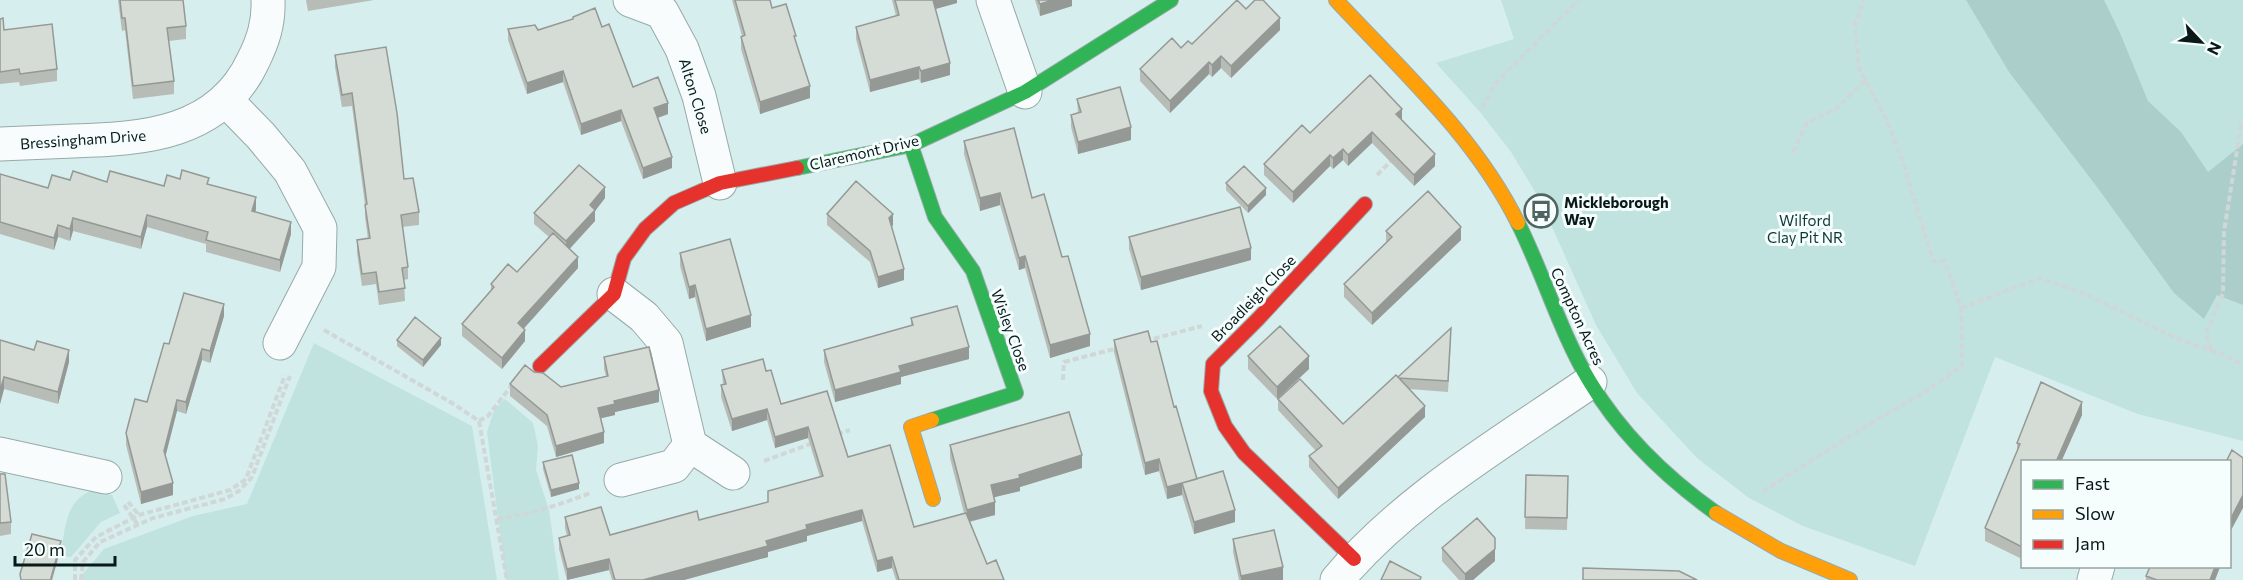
<svg xmlns="http://www.w3.org/2000/svg" width="2243" height="580" font-family="Commissioner,sans-serif">
	<style>
		.green { fill: #c0e3e0 }
		.forest { fill: #abcecb }
		.lines { fill: none; stroke-linecap: round; stroke-linejoin: round }
		.street-casing { stroke: #97aaa9; stroke-width: 35 }
		.fast-casing { stroke: #97aaa9; stroke-width: 16 }
		.slow-casing { stroke: #97aaa9; stroke-width: 16 }
		.jam-casing { stroke: #97aaa9; stroke-width: 16 }
		.path { stroke: #d0d7d7; stroke-width: 4; stroke-dasharray: 6 3; stroke-linecap: butt }
		.street { stroke: #f9fcfc; stroke-width: 33 }
		.fast { stroke: #30b455; stroke-width: 14 }
		.slow { stroke: #ff9f0a; stroke-width: 14 }
		.jam { stroke: #e5322d; stroke-width: 14 }
		.wall { fill: #b7bcb7 }
		.shaded-wall { fill: #959995 }
		.building { fill: #d5dbd5; stroke: #959995; stroke-width: 1.5 }
		.labels { text-anchor: middle; dominant-baseline: central; stroke-width: 6; stroke-linejoin: round; paint-order: stroke }
		.street-label { font-size: 15px; fill: #081917; stroke: #f5fdfd }
		.poi-label { font-size: 15px; font-weight: bold; fill: #081917; stroke: #f5fdfd; text-anchor: start }
		.park-label { font-size: 15px; fill: #0d3735; stroke: #f5fdfd }
	</style>
	<rect width="100%" height="100%" fill="#d6eeed"/>
	<path class="green" d="M1501,0H2243V441L2138,414L1995,357L1915,566L1803,526L1749,498L1697,458L1637,393L1596,325L1540,200L1511,152L1480,112L1436,63L1514,39Z
		M314,343L472,426L497,580H82V575L104,549L193,516L247,504Z
		M505,399L533,423L538,446L536,470L549,510L559,580H506L487,432L494,410Z
		M94,490L112,495L120,513L101,522L71,557L60,556C66,529 64,499 94,490Z"/>
	<path class="forest" d="M1966,0H2104L2120,33L2148,101L2181,132L2208,172L2243,144V305L2217,295L2204,319L2174,293L2097,187L2009,72Z"/>
	<g class="lines">
		<defs>
			<path id="street" d="M630,0L662,12L682,49L699,96L720,183
				M993,0L1025,92
				M226,100L261,136L290,171L320,228L319,267L280,343
				M0,144C24,143 49,142 73,141C144,139 219,134 253,61C263,41 269,23 268,0
				M614,294L644,317L666,343L690,445L674,466L621,480
				M690,445L733,473
				M0,454L105,477
				M1337,580C1406,498 1503,442 1590,382
				M2094,580L2098,566"/>
			<path id="fast" d="M911,145L935,217L973,271L1016,393L932,420
				M797,168L911,145L1025,92L1171,0
				M1518,223C1544,275 1560,332 1590,382C1621,434 1667,478 1716,513"/>
			<path id="slow" d="M1336,0C1401,70 1475,136 1518,223
				M932,420L911,427L933,499
				M1716,513L1781,551L1850,580"/>
			<path id="jam" d="M540,366L614,294L624,258L645,229L674,203L720,183L797,168
				M1354,559L1244,453L1225,426L1211,391L1213,364L1258,319L1365,204"/>
		</defs>
		<use href="#street" class="street-casing"/>
		<use href="#fast" class="fast-casing"/>
		<use href="#slow" class="slow-casing"/>
		<use href="#jam" class="jam-casing"/>
		<path class="path" d="M1482,108L1495,84L1579,0
			M1793,152L1807,123L1837,108L1866,79
			M1377,175L1393,159
			M1961,308L2040,278L2081,292L2178,339L2222,354L2243,365
			M324,330L452,403L479,421L507,580
			M1145,341L1202,326
			M2211,350L2206,333L2223,293L2224,232L2241,125L2243,123
			M1063,380L1064,362L1118,348
			M479,421L488,416L512,385
			M837,434L850,430
			M764,461L813,443
			M1763,491L1869,424L1923,393L1962,366L1961,308L1945,261H1933L1902,159L1886,119L1859,68L1855,24L1864,0
			M128,502L139,515
			M124,505L138,525
			M497,519C530,514 559,505 590,493
			M75,580V560L96,537L139,515L230,490L246,479L285,375
			M81,580L83,562L100,542L153,518L225,499L239,491L252,477L290,376"/>
		<use href="#street" class="street"/>
		<use href="#fast" class="fast"/>
		<use href="#slow" class="slow"/>
		<use href="#jam" class="jam"/>
	</g>
	<path class="wall" d="M118,0H183L186,26V39L169,41L174,81V94L133,99L125,30L122,31Z
		M306,0H374L308,11Z
		M732,0H770L772,8L796,42L810,98L760,114L741,49V37L742,36Z
		M892,0H957V3L935,9L950,75L921,83L919,79L870,92L856,39V27L896,16Z
		M1035,0H1072V6L1040,16Z
		M1246,9L1280,30L1231,78L1221,68L1212,77L1209,74L1170,113L1140,81V69L1181,48L1192,44Z
		M0,19L4,30L57,69V81L20,86L19,82L0,84Z
		M602,27L633,87L668,114L658,118L672,168L643,179L621,121L581,135L563,82L527,94L508,40V29L538,30Z
		M335,55L404,179L419,212V225L402,227L408,267V279L404,280L405,301L379,305L376,284L362,286L357,253V240L368,239L365,217V205L352,106L342,107L335,67Z
		M1077,99L1131,140L1078,154L1071,127V115L1078,113Z
		M1401,120L1435,166L1414,186L1372,143L1348,166L1343,160L1333,169L1330,166L1293,203L1264,175V164L1310,133Z
		M964,141L1032,198L1062,257L1090,346L1050,358L1025,268L1019,270L1000,205L980,211L964,154Z
		M0,174L48,188L70,180L107,182L164,186L180,179L209,184L256,209L255,212L291,234L280,272L206,252V244L147,227L141,249L73,231L70,241L58,237L54,250L0,234Z
		M1226,183L1266,195L1248,213L1226,190Z
		M605,198L595,211V221L569,248L578,268L524,328L525,341L502,369L462,336V324L491,291V284L517,272L549,237L534,224V213Z
		M827,214L893,225L892,227L904,280L878,288L870,262L827,225Z
		M1386,231L1461,240L1372,325L1344,297V284L1386,243Z
		M1129,237L1251,260L1141,290L1129,249Z
		M680,253L751,327L706,341L695,297L689,299L680,266Z
		M224,316L210,363L202,360L186,414L177,411L165,456L173,495L141,504L126,445V433L147,402L169,344Z
		M911,318L969,359L901,377V384L835,402L824,362V350L911,325Z
		M1451,339L1448,392L1409,389L1425,417L1338,499L1309,467V456L1316,451L1278,410V399L1343,424L1398,377Z
		M0,340L34,350L69,362L58,404L4,389L0,404Z
		M397,340L441,345L423,367L397,346Z
		M1114,340L1151,342L1174,407L1197,479L1235,522L1194,534L1182,495L1167,499L1159,471L1145,475L1114,352Z
		M1248,356L1309,369L1277,399L1248,369Z
		M604,357L659,402L615,412V415L601,418L604,443L556,457L547,426L510,396V384L534,372L561,387L606,376L604,369Z
		M722,370L766,371L781,404L848,457L914,527L964,513L950,458V445L1082,468L1020,487V491L994,497L995,515L970,522L987,564L1004,580H896L892,568L877,572L862,521L807,536V541L768,552V557L684,580H612L609,570L567,580L559,549V538L567,536L565,528V517L610,535L699,520L768,502L820,477L808,438L775,448L767,420L732,431L721,397V385H723Z
		M2082,415L2061,462H2022V559L1985,541V528L2017,452V443Z
		M543,462L579,489L551,497L543,469Z
		M0,474L11,522V534L0,536Z
		M1526,475L1568,489L1567,530L1525,529Z
		M1233,539L1283,580H1239L1233,552Z
		M1442,548L1495,561L1473,580H1459L1442,561Z
		M2220,567L2215,580H2146V576Z"/>
	<path class="shaded-wall" d="M932,0H957V3L932,10Z
		M1053,0H1072V6L1040,16V4Z
		M1280,18V30L1231,78V66Z
		M1221,56V68L1212,77V65Z
		M1209,62V74L1170,113V101Z
		M950,63V75L921,83V71Z
		M919,67V79L870,92V80Z
		M563,71V82L527,94V83Z
		M810,86V98L760,114V102Z
		M668,103V114L654,119V108Z
		M1402,109V120L1396,126V114Z
		M621,110V121L581,135V124Z
		M1131,127V140L1078,154V142Z
		M1372,132V143L1348,166V155Z
		M1343,149V160L1333,169V158Z
		M1435,154V166L1414,186V175Z
		M1330,155V166L1293,203V192Z
		M672,157V168L643,179V168Z
		M605,187V198L595,211V221L566,253V241L590,205Z
		M1266,188V195L1248,213V206Z
		M1000,193V205L980,211V198Z
		M256,197V209L252,223V211Z
		M893,214V225L889,229V218Z
		M147,215V227L141,249V237Z
		M73,218V231L70,241V229Z
		M291,222V234L280,272V260Z
		M58,225V237L54,250V238Z
		M1461,227V240L1372,325V313Z
		M1251,248V260L1141,290V277Z
		M1025,256V268L1019,270V258Z
		M578,257V268L518,335V323Z
		M904,269V280L878,288V277Z
		M695,285V297L689,299V287Z
		M224,304V316L210,363V351Z
		M751,315V327L706,341V329Z
		M525,330V341L502,369V358Z
		M1090,334V346L1050,358V345Z
		M441,338V345L423,367V360Z
		M969,347V359L901,377V384L835,402V390L899,366Z
		M202,349V360L186,414V402Z
		M69,350V362L58,404V392Z
		M1309,356V369L1277,399V387Z
		M4,377V389L0,404V391Z
		M659,390V402L615,412V415L598,419V408L614,401Z
		M177,400V411L164,462V451Z
		M2082,402V415L2061,462H2056Z
		M1425,406V417L1338,499V488Z
		M767,409V420L732,431V419Z
		M808,427V438L775,448V437Z
		M604,432V443L556,457V446Z
		M1082,455V468L1020,487V491L991,498V485L1019,475Z
		M1159,459V471L1145,475V463Z
		M173,483V495L141,504V492Z
		M579,483V489L551,497V490Z
		M1182,483V495L1167,499V487Z
		M2243,495V508L2229,534V522Z
		M995,502V515L967,522V510Z
		M862,510V521L807,536V541L768,552V557L684,580H643L806,525Z
		M1235,510V522L1194,534V522Z
		M61,541V548L52,580H51Z
		M1495,549V561L1473,580H1465V574Z
		M892,557V568L877,572V561Z
		M609,559V570L567,580V569Z
		M1283,567V580H1241V576Z
		M2215,567H2220L2215,580H2210Z"/>
	<path class="building" d="M120,0H183L186,26L167,28L174,81L133,86L125,18H122Z
		M735,0H770L772,8L786,4L796,36H794L810,86L760,102L741,37L745,35Z
		M895,0H933L950,63L921,71L919,67L870,80L856,27L899,15Z
		M1038,0H1053L1040,4Z
		M1237,0L1246,9L1255,0H1263L1280,18L1231,66L1221,56L1212,65L1209,62L1170,101L1140,69L1172,38L1181,48L1188,41L1192,44Z
		M595,8L602,27L609,24L633,87L658,77L668,103L654,108L672,157L643,168L621,110L581,124L563,71L527,83L508,29L535,25L538,30L573,19V17Z
		M3,18L4,30L52,24L57,69L20,74L19,69L0,72V19Z
		M386,47L397,113L404,179L413,178L419,212L401,215L408,267L402,268L405,288L379,292L376,272L362,274L357,240L370,238L365,205L367,204L352,93L342,95L335,55Z
		M1370,75L1402,109L1396,114L1435,154L1414,175L1372,132L1348,155L1343,149L1333,158L1330,155L1293,192L1264,164L1302,125L1310,133Z
		M1120,87L1131,127L1078,142L1071,115L1081,112L1077,99Z
		M1014,128L1032,198L1044,194L1062,257L1068,256L1090,334L1050,345L1025,256L1019,258L1000,193L980,198L964,141Z
		M579,165L605,187L590,205L595,210L566,241L534,213Z
		M1244,166L1266,188L1248,206L1226,183Z
		M182,170L209,178L207,184L256,197L252,211L291,222L280,260L206,240L208,232L147,215L141,237L73,218L70,229L58,225L54,238L0,222V174L48,188L52,175L70,180L73,171L107,182L110,171L164,186L167,175L180,179Z
		M856,181L893,214L889,218L904,269L878,277L870,251L827,214Z
		M1428,191L1461,227L1372,313L1344,284L1392,237L1386,231Z
		M1240,207L1251,248L1141,277L1129,237Z
		M553,233L578,257L518,323L525,330L502,358L462,324L494,287L491,284L508,264L517,272Z
		M730,239L751,315L706,329L695,285L689,287L680,253Z
		M184,293L224,304L210,351L202,349L186,402L177,400L164,451L173,483L141,492L126,433L135,399L147,402L164,343L169,344Z
		M957,306L969,347L899,366L901,372L835,390L824,350L913,325L911,318Z
		M415,317L441,338L423,360L397,340Z
		M1280,326L1309,356L1277,387L1248,356Z
		M1451,328L1448,381L1399,378L1425,406L1338,488L1309,456L1322,446L1278,399L1300,379L1343,424L1396,375L1398,377Z
		M1148,331L1151,342L1157,341L1174,407L1176,406L1197,479L1167,487L1159,459L1145,463L1114,340Z
		M0,340L34,350L37,341L69,350L58,392L4,377L0,391Z
		M649,347L659,390L614,401L615,404L598,408L604,432L556,446L547,415L510,384L525,365L534,372L543,373L561,387L608,376L604,357Z
		M763,359L766,371L771,370L781,404L827,391L848,457L890,445L914,527L966,513L987,564L996,560L1004,580H899L892,557L877,561L862,510L806,525L807,529L766,541L768,546L643,580H615L609,559L567,569L559,538L570,535L565,517L601,507L610,535L697,511L699,520L768,502V491L823,476L808,427L775,437L767,409L732,419L721,385L726,384L722,370Z
		M2041,382L2082,402L2056,462H2022V547L1985,528L2020,444L2017,443Z
		M1069,412L1082,455L1019,475L1020,478L991,485L995,502L967,510L950,445Z
		M2232,450L2243,458V495L2229,522V462H2226Z
		M572,455L579,483L551,490L543,462Z
		M1223,471L1235,510L1194,522L1182,483Z
		M0,474H5L11,522L0,523Z
		M1526,475L1568,476L1567,518L1525,517Z
		M1477,518L1495,538V549L1465,574L1442,548Z
		M1274,530L1283,567L1241,576L1233,539Z
		M32,534L61,541L51,578V580H21L20,574Z
		M1390,561L1421,577L1420,580H1381Z
		M2150,567H2215L2210,580H2157L2146,576Z
		M1583,568L1679,571L1697,580H1583Z"/>
	<defs>
		<symbol id="bus-ring" viewBox="-11 -11 22 22"><circle r="9.5" fill="#f5fdfd" stroke="#506462" stroke-width="1.5"/><path d="M-5-6H5V4H4V6H2V4H-2V6H-4V4H-5ZM-3.5-4V0h7V-4ZM-3.5 1.2v1.5H-2V1.2ZM2 1.2v1.5H3.5V1.2Z" fill="#506462"/></symbol>
	</defs>
	<g fill-rule="evenodd">
		<use href="#bus-ring" x="1522" y="192" width="38" height="38"/>
	</g>
	<g class="labels">
		<g class="street-label">
			<text transform="translate(696 96) rotate(73)">Alton Close</text>
			<text transform="translate(83 139) rotate(-4)">Bressingham Drive</text>
			<text transform="translate(864 152) rotate(-13)">Claremont Drive</text>
			<text transform="translate(1253 298) rotate(-46)">Broadleigh Close</text>
			<text transform="translate(1578 316) rotate(65)">Compton Acres</text>
			<text transform="translate(1011 330) rotate(70)">Wisley Close</text>
		</g>
		<g class="poi-label">
			<text x="1564" y="202">Mickleborough<tspan x="1564" dy="17">Way</tspan></text>
		</g>
		<g class="park-label">
			<text x="1805" y="220">Wilford<tspan x="1805" dy="17">Clay Pit NR</tspan></text>
		</g>
	</g>
	<rect x="2021" y="460" width="210" height="108" fill="#f5fdfd" stroke="#96a2a1" stroke-width="1.5"/>
	<rect x="2033" y="480" width="30" height="9" fill="#30b455" stroke="#96a2a1" stroke-width="1.5"/>
	<text x="2075" y="490" font-size="18" fill="#081917">Fast</text>
	<rect x="2033" y="510" width="30" height="9" fill="#ff9f0a" stroke="#96a2a1" stroke-width="1.5"/>
	<text x="2075" y="520" font-size="18" fill="#081917">Slow</text>
	<rect x="2033" y="540" width="30" height="9" fill="#e5322d" stroke="#96a2a1" stroke-width="1.5"/>
	<text x="2075" y="550" font-size="18" fill="#081917">Jam</text>
	<g transform="translate(2201 42) rotate(116)" stroke="#f5fdfd" stroke-width="4.5" paint-order="stroke">
	<path d="M0-4.5L10 22L0 15L-10 22Z" fill="#081917"/>
	<text y="-9" font-size="16" font-weight="bold" text-anchor="middle" fill="#081917">N</text>
	</g>
	<path d="M15 556v9h100v-9" fill="none" stroke="#081917" stroke-width="3"/>
	<text x="24" y="556" font-size="18" fill="#081917" stroke="#f5fdfd" stroke-width="4.5" paint-order="stroke">20 m</text>
</svg>
